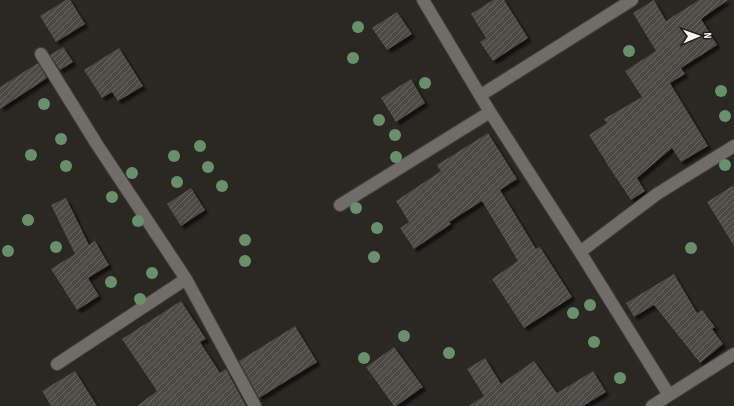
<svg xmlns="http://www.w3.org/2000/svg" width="734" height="406" font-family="'Sofia Sans Condensed',sans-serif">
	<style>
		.building { fill: url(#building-hatch); filter: url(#shadow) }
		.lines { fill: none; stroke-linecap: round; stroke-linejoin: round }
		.minor-casing { stroke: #45433f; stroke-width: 14 }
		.minor { stroke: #706d68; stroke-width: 12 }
		.tree { fill: #698f6d }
	</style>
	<defs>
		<pattern id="building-hatch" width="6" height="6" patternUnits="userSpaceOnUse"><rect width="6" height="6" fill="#4d4a45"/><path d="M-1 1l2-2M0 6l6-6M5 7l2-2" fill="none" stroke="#676560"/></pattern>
		<filter id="shadow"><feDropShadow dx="3.5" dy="3.5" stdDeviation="1" flood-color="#0009"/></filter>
	</defs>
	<rect width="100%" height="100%" fill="#2b2824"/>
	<path class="building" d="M66,0H70L85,24L56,42L40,16Z
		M493,0H504L528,38L493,61L480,42L486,38L471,14Z
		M654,0L666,21L699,0H728L701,19L717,45L681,68L685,74L670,83L708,146L681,162L672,148L637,178L645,191L631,200L605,161V160L589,135L607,123L604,119L642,97L625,71L656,51L633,13Z
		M397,12L412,34L387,50L372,28Z
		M63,47L73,62L60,70L50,55Z
		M119,48L143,86L118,101L112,92L102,98L84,70Z
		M38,63L47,78L0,109V87Z
		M411,79L425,103L396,122L381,98Z
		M488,133L517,179L500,190L536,249L540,247L572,297L524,328L492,279L518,261L482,201L449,222L451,224L414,249L400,228L409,222L396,201L441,171L437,165Z
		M734,185V246L707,202Z
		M191,188L205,210L181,226L167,204Z
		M66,198L89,245L95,241L109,265L88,278L99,296L77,310L51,269L75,254L51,205Z
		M674,274L697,313L702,310L715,327L712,329L723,344L700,363L654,305L634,317L626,303Z
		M181,301L206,339L200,342L220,373L226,369L246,406H137L157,391L122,339Z
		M295,326L317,362L259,398L239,361Z
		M394,347L423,387L396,406H394L366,367Z
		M485,358L501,384L534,361L557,393L593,371L606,392L583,406H469L484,396L467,369Z
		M75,371L97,406H51L42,391Z"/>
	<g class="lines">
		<defs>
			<path id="minor" d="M423,0L490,112L580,252L669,395
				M41,54L96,143L186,279L255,406
				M481,95L632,0
				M340,205L490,112
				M580,252L657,194L734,146
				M57,364L186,279
				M652,406L734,354"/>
		</defs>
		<use href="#minor" class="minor-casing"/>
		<use href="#minor" class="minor"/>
	</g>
	<g class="tree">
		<circle cx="358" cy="27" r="6"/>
		<circle cx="629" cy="51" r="6"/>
		<circle cx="353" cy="58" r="6"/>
		<circle cx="425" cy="83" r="6"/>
		<circle cx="721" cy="91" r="6"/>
		<circle cx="44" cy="104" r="6"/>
		<circle cx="725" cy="116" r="6"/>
		<circle cx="379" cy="120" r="6"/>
		<circle cx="395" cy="135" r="6"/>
		<circle cx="61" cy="139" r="6"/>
		<circle cx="200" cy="146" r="6"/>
		<circle cx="31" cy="155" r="6"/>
		<circle cx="174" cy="156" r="6"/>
		<circle cx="396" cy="157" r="6"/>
		<circle cx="725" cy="165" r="6"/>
		<circle cx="66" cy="166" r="6"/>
		<circle cx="208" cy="167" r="6"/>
		<circle cx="132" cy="173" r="6"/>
		<circle cx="177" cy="182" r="6"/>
		<circle cx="222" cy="186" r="6"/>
		<circle cx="112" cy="197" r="6"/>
		<circle cx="356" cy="208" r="6"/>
		<circle cx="28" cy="220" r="6"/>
		<circle cx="138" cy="221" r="6"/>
		<circle cx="377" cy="228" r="6"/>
		<circle cx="245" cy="240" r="6"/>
		<circle cx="56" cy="247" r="6"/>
		<circle cx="691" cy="248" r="6"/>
		<circle cx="8" cy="251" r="6"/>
		<circle cx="374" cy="257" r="6"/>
		<circle cx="245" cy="261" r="6"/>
		<circle cx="152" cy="273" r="6"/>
		<circle cx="111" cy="282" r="6"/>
		<circle cx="140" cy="299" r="6"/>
		<circle cx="590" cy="305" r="6"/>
		<circle cx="573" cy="313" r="6"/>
		<circle cx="404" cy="336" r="6"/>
		<circle cx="594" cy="342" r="6"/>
		<circle cx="449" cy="353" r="6"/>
		<circle cx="364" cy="358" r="6"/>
		<circle cx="620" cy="378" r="6"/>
	</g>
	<g transform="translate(698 36) rotate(88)" stroke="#211f1a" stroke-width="3" paint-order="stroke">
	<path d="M0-3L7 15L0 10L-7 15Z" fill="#f6f5f2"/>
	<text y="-6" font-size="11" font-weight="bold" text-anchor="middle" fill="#f6f5f2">N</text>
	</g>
</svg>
